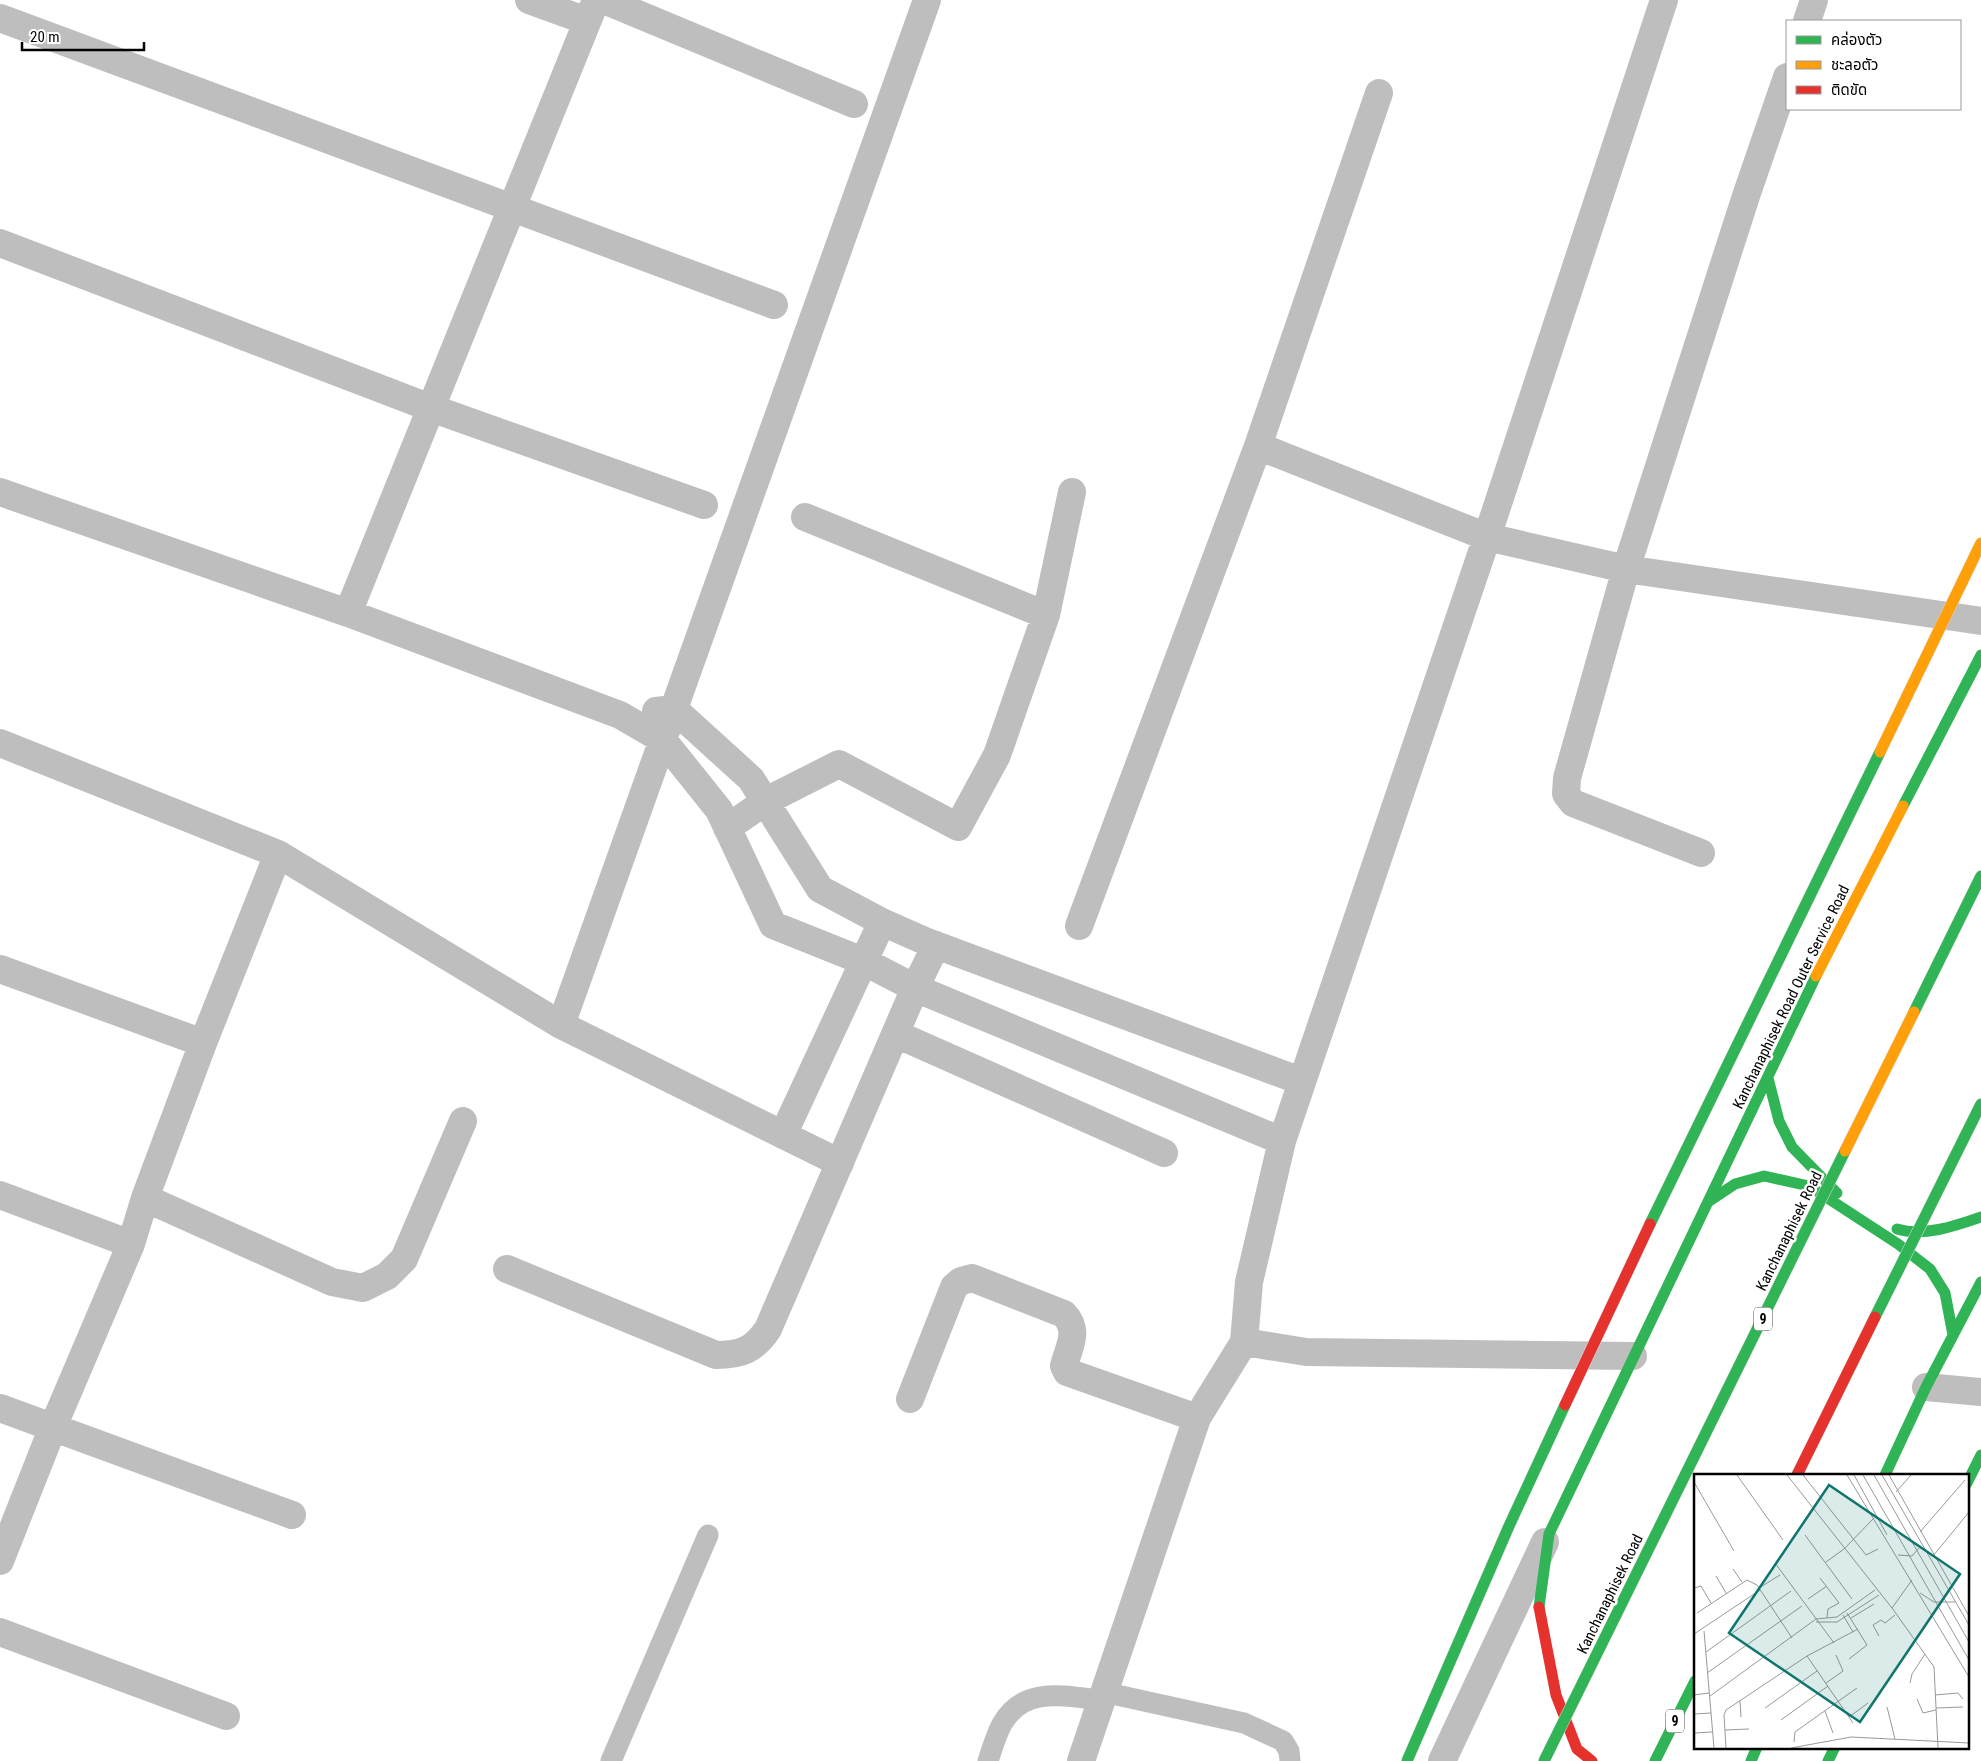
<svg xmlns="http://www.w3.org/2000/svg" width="1981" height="1761" font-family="'Roboto Condensed','Noto Sans Thai',sans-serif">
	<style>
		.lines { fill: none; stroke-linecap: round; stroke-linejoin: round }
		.lane { stroke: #bebebe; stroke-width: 21 }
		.street { stroke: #bebebe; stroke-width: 28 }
		.fast { stroke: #30b455; stroke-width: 11 }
		.slow { stroke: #ff9f0a; stroke-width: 11 }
		.jam { stroke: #e5322d; stroke-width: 11 }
		.fast-bridge-casing { stroke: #dbdbdb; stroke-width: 12; stroke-linecap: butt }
		.slow-bridge-casing { stroke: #dbdbdb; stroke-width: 12; stroke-linecap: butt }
		.jam-bridge-casing { stroke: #dbdbdb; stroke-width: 12; stroke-linecap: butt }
		.fast-bridge { stroke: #30b455; stroke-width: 11 }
		.slow-bridge { stroke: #ff9f0a; stroke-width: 11 }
		.jam-bridge { stroke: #e5322d; stroke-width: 11 }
		.labels { text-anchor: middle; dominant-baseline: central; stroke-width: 5; stroke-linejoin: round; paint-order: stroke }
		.shield { fill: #fff; stroke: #4c4c4c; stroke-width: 1 }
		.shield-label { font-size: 14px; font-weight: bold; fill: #000 }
		.street-label { font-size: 15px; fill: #000; stroke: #fff }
		.inset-road { fill: none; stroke: #999; stroke-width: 1 }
		.view { fill: #0f766e; fill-opacity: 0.15; stroke: #0f766e; stroke-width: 2.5 }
		.inset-edge { fill: none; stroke: #000; stroke-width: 2.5 }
	</style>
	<rect width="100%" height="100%" fill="#fff"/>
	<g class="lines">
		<path class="lane" d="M1103,1692L1244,1723L1283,1741L1289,1751L1290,1761
			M611,1761L708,1535
			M988,1761C992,1749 996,1735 1002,1724C1023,1686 1064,1696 1101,1700"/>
		<path class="street" d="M529,0L587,21
			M604,0L854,104
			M0,18L774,305
			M1807,21L1814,0
			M0,243L431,408L704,505
			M1258,446L1487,537L1626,569L1981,621
			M0,492L348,613L620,715L663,740L719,810L773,925L863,961L915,988L1282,1141
			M805,517L1046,615
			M348,613L596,0
			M656,711L674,709L751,779L820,889L882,922L925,941L1301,1081
			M0,743L278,854L561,1025L840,1163
			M727,828L766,801L839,764L958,827L997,755L1046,615L1072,492
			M1701,853L1573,803L1566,794L1567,778L1626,569L1746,196L1787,77
			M1079,926L1258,446L1379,93
			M0,969L203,1043
			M561,1025L927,0
			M896,1034L1164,1153
			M783,1135L882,922
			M0,1195L131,1244
			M145,1198L332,1282L363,1288L387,1276L404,1259L463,1121
			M507,1269L716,1355C741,1355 754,1350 768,1329L915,988L936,945
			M1244,1342L1306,1352L1633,1356
			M1926,1387L1981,1392
			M910,1399L954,1287L961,1281L972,1278L1064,1314C1080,1331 1069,1346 1064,1366L1067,1372L1197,1418
			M0,1408L292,1515
			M0,1561L53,1427L131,1244L145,1198L203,1043L278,854
			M0,1632L226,1716
			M1081,1761L1197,1418L1244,1342L1249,1282L1282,1141L1487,537L1664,0
			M1442,1761L1545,1542"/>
		<path class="fast" d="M1903,806L1981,655
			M1768,1078L1779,1121L1792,1147L1837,1193
			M1708,1202L1735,1184L1764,1176L1809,1186L1898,1244L1930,1269L1945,1293L1953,1335
			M1897,1229C1924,1237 1955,1226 1981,1217
			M1885,1475L1926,1387L1981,1282
			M1967,1483L1981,1455
			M1539,1607L1549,1534L1816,976
			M1655,1761L1695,1681
			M1751,1761L1757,1747
			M1828,1761L1835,1747"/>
		<path class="slow" d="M1816,976L1903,806"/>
		<path class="jam" d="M1539,1607L1556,1695L1577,1749L1592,1761"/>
		<defs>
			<path id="fast-bridge" d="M1914,1012L1981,876
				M1650,1224L1880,752
				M1875,1317L1981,1104
				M1407,1761L1509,1526L1565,1405
				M1544,1761L1845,1151"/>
			<path id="slow-bridge" d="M1880,752L1981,543
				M1845,1151L1914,1012"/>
			<path id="jam-bridge" d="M1565,1405L1650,1224
				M1797,1475L1875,1317"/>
		</defs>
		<use href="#fast-bridge" class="fast-bridge-casing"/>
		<use href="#slow-bridge" class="slow-bridge-casing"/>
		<use href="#jam-bridge" class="jam-bridge-casing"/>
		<use href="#fast-bridge" class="fast-bridge"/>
		<use href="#slow-bridge" class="slow-bridge"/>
		<use href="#jam-bridge" class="jam-bridge"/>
	</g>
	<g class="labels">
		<g class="shield">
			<rect x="1754" y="1307.5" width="18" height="23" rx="4"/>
			<rect x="1666" y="1709.5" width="18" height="23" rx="4"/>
		</g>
		<g class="shield-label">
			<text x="1763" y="1319">9</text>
			<text x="1675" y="1721">9</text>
		</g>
		<g class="street-label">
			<text transform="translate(1791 997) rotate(-64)">Kanchanaphisek Road Outer Service Road</text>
			<text transform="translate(1789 1231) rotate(-64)">Kanchanaphisek Road</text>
			<text transform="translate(1610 1594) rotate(-64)">Kanchanaphisek Road</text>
		</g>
	</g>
	<g transform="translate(1694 1474)">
		<rect width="275" height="275" fill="#fff"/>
		<path class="inset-road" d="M43,1L89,66M93,1L198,134L240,193L244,274M109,1L172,81L184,75M153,1L275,203M160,1L193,61M169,1L275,186M180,1L275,168M188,1L275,151M195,1L275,142M0,8L40,77M202,18L217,1M226,58L271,6M111,61L158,125M204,81L218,82L225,74M239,82L275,38M132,88L150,75L180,44M81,89L140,169M39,95L48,108M22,102L32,119M126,104L145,129L134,135L133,144M0,114L7,112L17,129M65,114L86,101M226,119L240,128H261M114,125L133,112M198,134L218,106M3,139L53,106L63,111L98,164M153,139L173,171L155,185M149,141L159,158M157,144L180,130M122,148H143L185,121M10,157L20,274M0,160L66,116M185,162L179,151L187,146L191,149L201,141M12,178L97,117M113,182L159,249M13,199L108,132M132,209L149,197L142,181M216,209L218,200L231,180M0,221L15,219M241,221L264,219L269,225M16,222L122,145L143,143L181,116M223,225L229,239L242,236M46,227L47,243M193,233L201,265M71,234L123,197M242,234L269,233M131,237L139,259M0,240L17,239M155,243L174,229M87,246L134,212M31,256L55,255M0,259L18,258M100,268L101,258L163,214M32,274L30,241L32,236L113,182L164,155M97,274L157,263L275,269"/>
		<path class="view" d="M135,11L266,100L166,248L35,159Z"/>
		<rect width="275" height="275" class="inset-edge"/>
	</g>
	<rect x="1786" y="20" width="175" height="90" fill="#ffffff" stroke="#999999"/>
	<rect x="1796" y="36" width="25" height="8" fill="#30b455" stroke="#999999"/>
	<text x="1831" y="45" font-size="15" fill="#000000">คล่องตัว</text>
	<rect x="1796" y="61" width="25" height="8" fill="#ff9f0a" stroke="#999999"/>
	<text x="1831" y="70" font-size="15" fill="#000000">ชะลอตัว</text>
	<rect x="1796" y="86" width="25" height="8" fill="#e5322d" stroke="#999999"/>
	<text x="1831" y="95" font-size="15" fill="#000000">ติดขัด</text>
	<path d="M22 42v8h122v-8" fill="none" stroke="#000000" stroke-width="2.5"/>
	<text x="30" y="42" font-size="15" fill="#000000" stroke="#ffffff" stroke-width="4" paint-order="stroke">20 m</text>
</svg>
